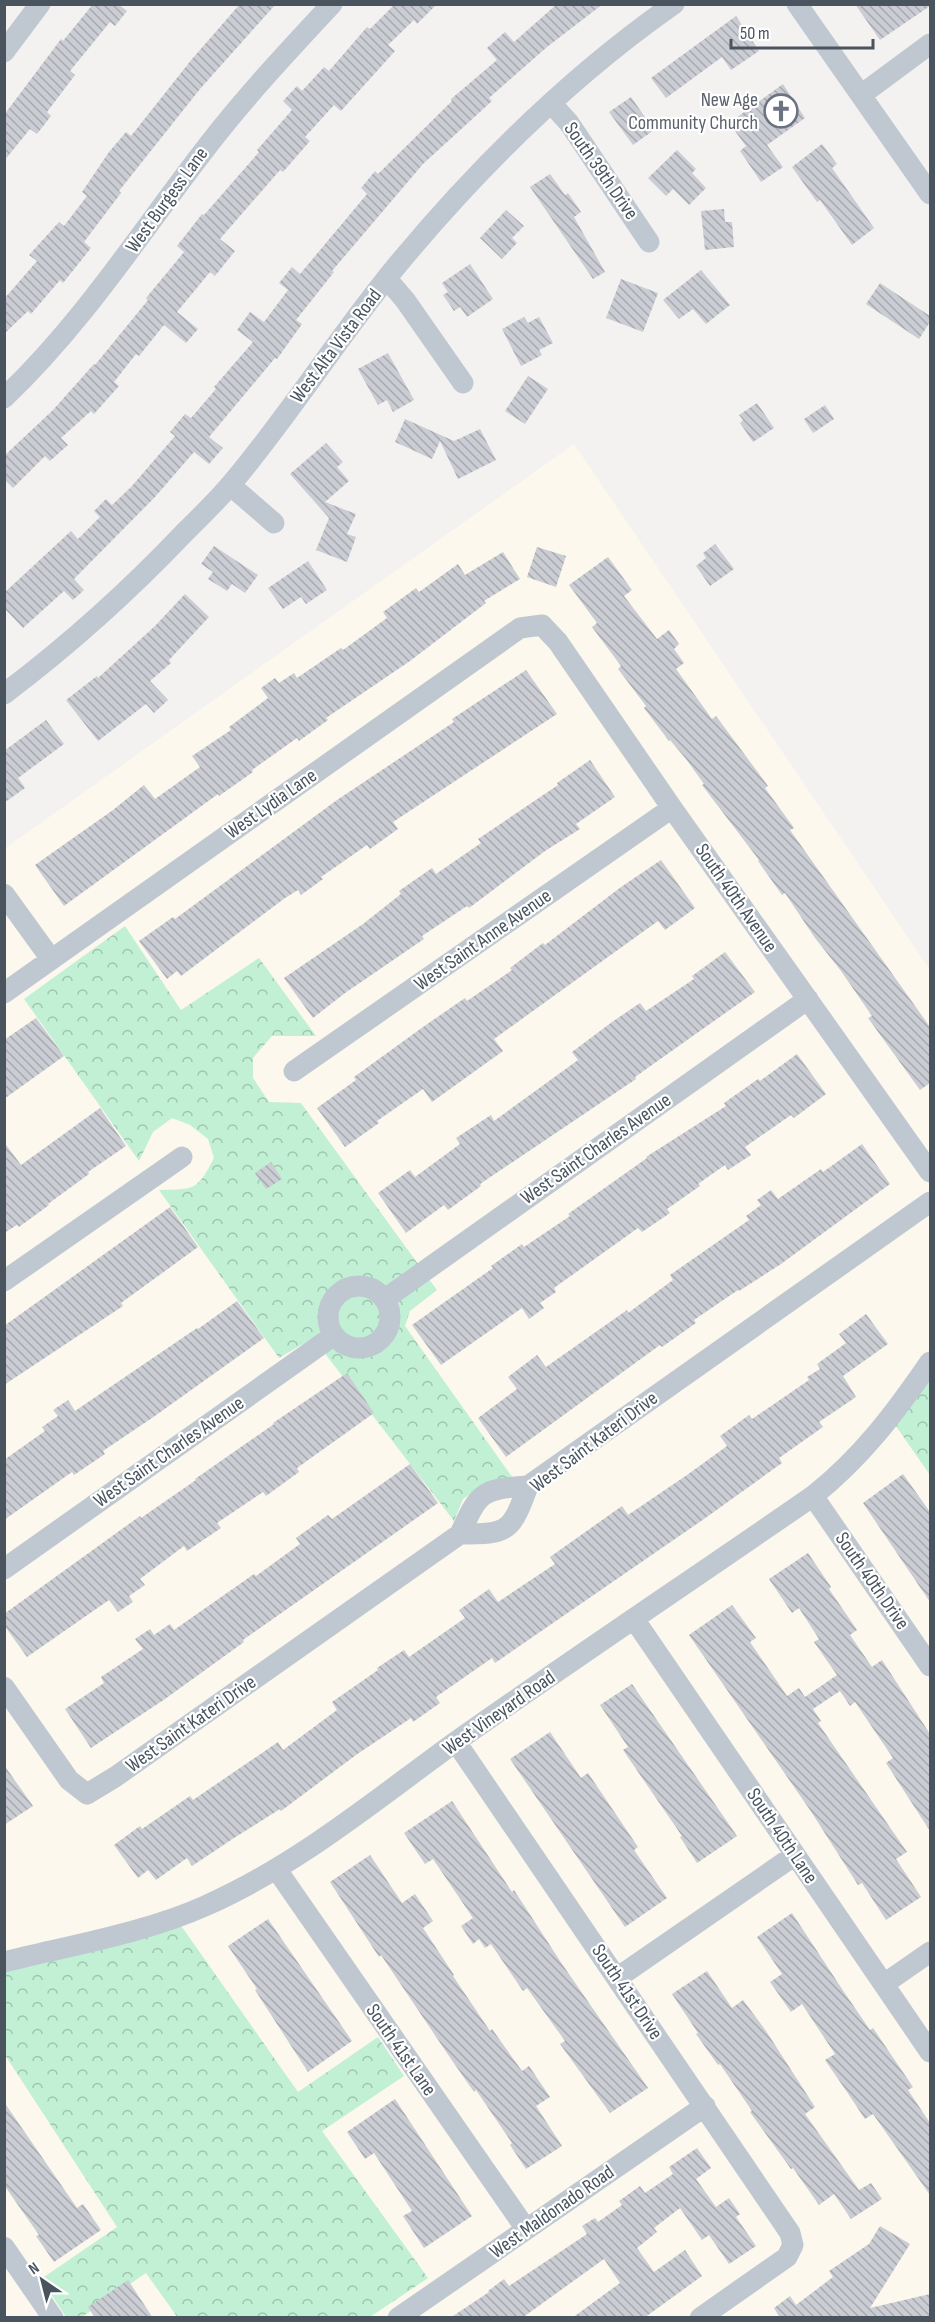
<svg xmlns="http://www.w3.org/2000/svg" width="935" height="2322" font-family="'Sofia Sans Condensed',sans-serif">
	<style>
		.commercial { fill: #fcf8ed }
		.park { fill: url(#park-crowns) }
		.building { fill: url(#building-back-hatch) }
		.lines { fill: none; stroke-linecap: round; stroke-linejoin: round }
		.minor { stroke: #bfc8d0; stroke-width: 21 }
		.labels { text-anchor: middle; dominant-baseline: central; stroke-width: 4.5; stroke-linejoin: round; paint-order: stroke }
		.worship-label { font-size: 20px; fill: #5b616d; stroke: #fff; text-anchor: end }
		.street-label { font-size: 20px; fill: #49545f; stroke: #fff }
	</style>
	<defs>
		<pattern id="park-crowns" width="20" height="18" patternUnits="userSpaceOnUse" patternTransform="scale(1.5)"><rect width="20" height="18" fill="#c1f0d4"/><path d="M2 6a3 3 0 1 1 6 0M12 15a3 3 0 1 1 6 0" fill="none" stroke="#9fc5af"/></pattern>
		<pattern id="building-back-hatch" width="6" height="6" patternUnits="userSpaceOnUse" patternTransform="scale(1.5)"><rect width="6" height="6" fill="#cbcdd4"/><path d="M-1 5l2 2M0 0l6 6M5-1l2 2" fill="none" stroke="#a7a9af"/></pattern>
	</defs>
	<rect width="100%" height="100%" fill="#f4f1f1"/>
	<path class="commercial" d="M574,444L930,970V2317H5L4,849Z"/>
	<path class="park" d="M125,926L181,1010L259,958L316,1036H272L253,1058V1078L269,1102L301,1103L437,1290L410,1311L405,1326L515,1481L484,1485L463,1499L454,1521L313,1338L279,1358L159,1190C195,1189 197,1191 214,1158L208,1139L190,1125L172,1118L153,1132L139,1161L24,999Z
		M930,1362V1475L891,1419Z
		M175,1917L298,2092L378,2037L404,2076L322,2131L428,2278L370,2317L178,2318L146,2273L82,2317H66L41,2279L117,2227L5,2055L4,1962Z"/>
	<path class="building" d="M93,4H118L127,11L115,26L110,22L70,71L75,75L47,112L51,116L37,134L30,129L4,161V115L61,39L63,41Z
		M240,4H276L200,89L119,191L121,193L84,242L91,248L63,283L60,280L31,314L28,311L4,334V299L37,261L29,255L59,222L64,226L87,196L82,192L109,152L126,132L131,136L192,59Z
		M395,4H437L417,24L414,20L388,45L395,51L341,111L334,105L305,137L310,141L283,172L280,170L220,239L235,251L215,276L210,272L177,312L198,329L186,343L164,325L139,356L136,354L114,382L119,386L94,414L91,411L61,438L68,445L50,461L45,456L13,488L4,479V456L53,410L94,364L95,365L148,300L146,298L184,252L177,246L202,214L204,215L259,152L257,150L292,110L283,101L297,86L302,91L324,67L329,71L367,27L370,29Z
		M557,4H603L547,47L498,90L489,98L492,101L423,164L332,271L334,272L296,320L302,324L277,359L275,358L209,437L223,448L209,464L194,452L155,497L74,579L84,590L73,600L64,591L23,628L4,608V593L71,531L78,539L100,517L94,511L106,499L112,505L131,487L175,436L170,432L185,414L191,418L216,389L214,387L253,342L237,330L250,312L264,322L288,290L279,283L292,267L300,274L367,194L361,188L375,171L378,174L452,101L451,99L497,60L487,48L505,32L514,42Z
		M855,4H930V6L880,40Z
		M736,16L759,51L731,70L722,57L666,98L651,78Z
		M783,84L805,118L767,145L783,167L761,182L740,151L746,146L729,123Z
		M631,97L654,130L633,145L609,112Z
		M822,144L837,164L832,168L874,228L852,245L820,200L817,202L792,167Z
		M677,150L696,169L692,173L706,188L689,205L673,189L666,196L648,178Z
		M550,174L565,195L568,193L581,212L574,217L605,272L593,279L530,187Z
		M724,209L725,222H732L734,247L705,250L701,211Z
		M506,210L524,226L512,238L517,243L502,259L480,238Z
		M470,264L493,299L467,317L460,307L454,311L443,295L448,292L442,283Z
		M701,270L730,305L706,324L693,309L679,319L663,300Z
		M621,279L658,293L643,332L606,318Z
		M880,283L930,316V322L919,339L866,304Z
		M524,317L528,323L539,317L553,343L539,350L542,355L521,366L502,329Z
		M388,353L414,400L393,412L387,400L378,405L358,369Z
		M528,376L548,389L525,424L505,411Z
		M757,403L774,428L753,442L740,423L743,420L739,415Z
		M825,405L834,419L813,433L804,419Z
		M405,419L454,441L480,429L496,460L458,479L440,441L432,459L395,442Z
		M326,443L343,462L337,467L349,481L325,502L356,514L347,534L356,537L347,562L316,550L329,518L290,474Z
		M715,544L734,569L710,586L696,566L706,558L703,553Z
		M214,546L258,575L245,593L232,584L227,591L208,579L213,572L201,564Z
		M537,547L566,556L556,587L527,577Z
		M503,552L520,579L484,601L486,603L410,661L326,718L328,720L299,741L297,738L252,770L253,772L219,796L218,794L64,906L35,865L113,810L144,785L155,799L200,767L192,756L231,730L229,727L268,698L261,688L275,678L279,683L294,673L297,678L341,648L343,650L387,618L383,612L416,588L419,592L458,564L465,575Z
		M608,557L632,590L624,596L657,639L669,630L679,644L674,649L684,663L676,669L712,719L716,716L768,786L765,788L794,828L790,830L930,1027V1083L920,1090L868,1018L872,1016L841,971L815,938L785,893L782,895L758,861L759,860L702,785L704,784L686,759L670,740L669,741L644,708L646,706L618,669L621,666L592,627L597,623L569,585Z
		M308,561L327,590L306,604L301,597L283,609L268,588Z
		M185,594L209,617L169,660L171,663L150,681L168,700L154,713L146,704L98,741L66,700L97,676L98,678L155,626Z
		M526,670L557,714L393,822L398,829L370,849L367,845L321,877L323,879L301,895L298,890L285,898L181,976L177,971L167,979L139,941L173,917L175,919L337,800L454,722L452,719Z
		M46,720L64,744L18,778L25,788L4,803V751Z
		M590,760L615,797L576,824L580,829L545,851L469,908L467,906L422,936L424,939L345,993L313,1018L284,978L363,924L401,894L399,891L432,868L436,874L481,843L478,839L558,785L557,783Z
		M661,860L695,908L665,930L658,921L494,1039L503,1051L432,1102L423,1089L377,1121L379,1123L345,1147L317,1108L356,1080L354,1077L423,1027L465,998L467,1001L512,970L510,968L543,943L545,945L621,887Z
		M725,952L755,992L635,1077L636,1079L480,1184L481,1186L448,1210L444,1205L406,1233L378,1193L410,1170L415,1177L460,1144L456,1138L491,1115L494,1121L578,1060L572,1052L612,1022L640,1003L646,1011L694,979L692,976Z
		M36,1018L64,1056L4,1099V1040Z
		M797,1054L826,1094L794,1118L791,1115L745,1147L751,1155L728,1170L725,1165L698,1184L700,1186L667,1209L670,1213L642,1232L638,1228L554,1288L556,1292L540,1303L544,1308L529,1319L522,1308L441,1365L412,1325L493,1268L491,1266L522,1244L524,1247L570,1216L568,1214L647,1158L646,1157L726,1106L724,1103L758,1079L760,1081Z
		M100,1108L126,1146L88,1172L89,1174L48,1204L49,1205L19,1227L17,1225L4,1233V1142L21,1165Z
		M862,1144L890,1184L781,1264L739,1291L738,1290L694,1320L696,1323L662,1347L660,1345L506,1457L478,1418L517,1389L508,1377L537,1355L546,1367L627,1310L628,1313L673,1280L670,1275L749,1220L746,1216L761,1205L757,1200L771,1190L778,1199L821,1169L823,1172Z
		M271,1162L282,1179L266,1189L255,1173Z
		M170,1207L198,1247L121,1303L123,1306L4,1385V1326Z
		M237,1301L264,1338L152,1418L103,1451L105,1454L74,1475L72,1472L4,1520V1460L45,1431L42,1427L58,1416L53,1410L68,1400L75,1411L197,1328L198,1329Z
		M866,1314L888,1344L843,1376L856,1397L819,1422L823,1427L779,1458L782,1463L704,1519L495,1663L492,1658L436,1697L440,1703L413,1722L411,1718L356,1755L281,1811L280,1809L234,1838L192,1866L187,1858L156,1880L148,1870L138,1878L114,1845L140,1826L142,1829L190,1796L193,1800L278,1742L283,1750L337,1710L332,1702L378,1670L377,1668L404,1650L409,1657L465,1618L459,1610L489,1589L498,1602L555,1564L550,1557L622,1506L628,1515L687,1475L727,1446L720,1436L749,1415L752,1419L809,1380L807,1377L820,1369L817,1364L846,1343L839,1334Z
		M347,1373L374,1413L297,1468L299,1472L266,1496L263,1492L217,1523L221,1528L187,1551L184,1546L140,1579L145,1585L129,1596L133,1602L118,1612L109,1600L27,1657L4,1625V1614L140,1516L141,1518L196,1480L195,1479L274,1424L273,1423Z
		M410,1464L438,1503L243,1640L244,1642L165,1699L91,1748L65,1709L104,1683L101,1677L143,1649L135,1639L150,1629L154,1635L170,1624L174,1630L254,1574L256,1576L300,1544L296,1538L328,1515L332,1519Z
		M903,1474L930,1512V1602L863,1503Z
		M808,1553L831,1587L829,1589L857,1630L850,1635L872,1667L882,1660L930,1734V1831L886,1763L893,1758L855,1702L850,1706L840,1691L813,1709L821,1721L818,1723L907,1852L896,1859L921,1897L886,1920L862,1883L858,1885L810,1810L689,1635L732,1605L756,1638L750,1642L787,1696L799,1688L805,1697L837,1675L814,1642L819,1639L799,1608L792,1613L769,1579Z
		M632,1684L737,1836L697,1863L680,1837L682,1836L623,1750L628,1747L600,1705Z
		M550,1732L581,1778L588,1773L638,1847L634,1850L667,1898L625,1927L510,1759Z
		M4,1765L33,1806L4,1825Z
		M452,1801L512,1892L514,1890L562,1964L648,2088L610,2113L560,2044L565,2041L527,1988L523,1991L491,1944L485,1948L479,1939L473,1944L461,1926L473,1918L433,1859L425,1864L404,1833Z
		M370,1855L402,1903L415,1894L433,1921L423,1928L454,1975L453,1976L490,2031L492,2029L522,2071L529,2066L550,2097L536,2106L562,2146L526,2169L510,2145L512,2143L476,2090L474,2092L451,2059L381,1955L379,1957L330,1882Z
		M792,1913L844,1992L870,2030L873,2028L913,2087L908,2090L930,2123V2195L873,2114L865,2119L847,2092L825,2060L835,2054L802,2004L791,2012L770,1982L782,1974L757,1937Z
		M268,1919L352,2041L308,2072L255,1990L257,1989L228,1946Z
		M707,1971L732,2008L743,2000L766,2031L815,2107L805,2114L859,2190L871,2183L882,2199L851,2219L834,2194L819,2205L793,2168L791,2169L750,2112L752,2111L720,2064L718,2065L696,2034L698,2033L672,1994Z
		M395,2099L472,2216L424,2248L403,2216L412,2211L374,2153L365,2159L347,2132Z
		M4,2102L77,2208L83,2204L101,2230L54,2262L36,2236L39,2235L4,2185Z
		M697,2148L711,2168L696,2179L716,2207L729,2198L740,2214L736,2217L756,2246L729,2264L709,2235L702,2240L680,2208L654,2228L657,2232L637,2248L654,2272L685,2250L702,2276L644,2318H572L620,2283L604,2259L522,2318H450L489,2292L488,2291L504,2279L509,2286L587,2234L582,2226L595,2218L598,2222L622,2205L619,2201L640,2186L645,2193L673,2174L669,2167Z
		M880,2226L910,2244L870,2308L930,2294V2318H780L774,2308L790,2296L796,2305L833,2277L829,2271L869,2244Z
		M128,2280L153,2318H95L88,2307Z"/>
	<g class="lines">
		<path class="minor" d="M797,4L930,194
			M4,52L40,4
			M861,95L930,44
			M551,103L569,123L649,242
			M387,279L405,300L463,383
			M4,398C84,322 142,230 209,144C247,95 290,49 332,4
			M230,485L274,523
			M4,694C69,645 129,591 185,532C201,516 217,501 232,483C291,413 340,334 399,263C479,167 571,76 674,4
			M4,894L51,959
			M4,993L520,628L542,625L558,642L672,808L930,1172
			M294,1071L672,808
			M4,1281L182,1157
			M328 1317a31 31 0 1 1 62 0a31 31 0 1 1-62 0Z
			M385,1299L808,999
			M813,1496L930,1666
			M460,1534C479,1492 481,1489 528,1486
			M4,1569L333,1336
			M634,1619L930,2052
			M4,1687L69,1780L87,1794L115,1777L460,1534C509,1534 511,1532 528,1486L930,1202
			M456,1742L790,2233L793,2245L787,2257L700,2318
			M277,1870L526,2229
			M4,1962C68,1946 145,1933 205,1906C296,1866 374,1801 454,1743C573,1659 693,1579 813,1496C862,1457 895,1413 930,1362
			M617,1978L795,1855
			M884,1984L930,1952
			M4,2247L53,2318
			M398,2318L705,2106"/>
	</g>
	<defs>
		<symbol id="church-ring" viewBox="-11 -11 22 22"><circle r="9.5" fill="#fff" stroke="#6b7280" stroke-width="1.5"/><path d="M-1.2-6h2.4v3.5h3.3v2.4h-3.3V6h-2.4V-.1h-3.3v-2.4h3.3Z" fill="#6b7280"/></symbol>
	</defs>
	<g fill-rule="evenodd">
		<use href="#church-ring" x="762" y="92" width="38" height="38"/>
	</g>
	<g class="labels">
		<g class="worship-label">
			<text x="758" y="100">New Age<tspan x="758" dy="23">Community Church</tspan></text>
		</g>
		<g class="street-label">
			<text transform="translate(601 171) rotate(55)">South 39th Drive</text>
			<text transform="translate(167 200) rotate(-54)">West Burgess Lane</text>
			<text transform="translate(336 346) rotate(-53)">West Alta Vista Road</text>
			<text transform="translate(271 804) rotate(-35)">West Lydia Lane</text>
			<text transform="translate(736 898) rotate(55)">South 40th Avenue</text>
			<text transform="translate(483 940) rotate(-35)">West Saint Anne Avenue</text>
			<text transform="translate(596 1149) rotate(-35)">West Saint Charles Avenue</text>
			<text transform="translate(594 1442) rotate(-37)">West Saint Kateri Drive</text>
			<text transform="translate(169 1452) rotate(-35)">West Saint Charles Avenue</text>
			<text transform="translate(872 1581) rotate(55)">South 40th Drive</text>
			<text transform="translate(499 1713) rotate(-35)">West Vineyard Road</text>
			<text transform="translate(191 1724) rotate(-35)">West Saint Kateri Drive</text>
			<text transform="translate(782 1836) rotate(56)">South 40th Lane</text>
			<text transform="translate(627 1992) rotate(56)">South 41st Drive</text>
			<text transform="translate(401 2050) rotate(55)">South 41st Lane</text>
			<text transform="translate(552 2212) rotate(-35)">West Maldonado Road</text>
		</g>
	</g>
	<rect width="935" height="2322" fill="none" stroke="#49545f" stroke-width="12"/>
	<g transform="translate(42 2280) rotate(325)" stroke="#ffffff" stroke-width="4.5" paint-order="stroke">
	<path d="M0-4.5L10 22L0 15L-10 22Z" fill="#49545f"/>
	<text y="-9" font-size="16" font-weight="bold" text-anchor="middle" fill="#49545f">N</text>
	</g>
	<path d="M731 39v9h142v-9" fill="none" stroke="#49545f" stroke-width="3"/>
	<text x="740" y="39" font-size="18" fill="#49545f" stroke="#ffffff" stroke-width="4.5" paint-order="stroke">50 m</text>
</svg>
